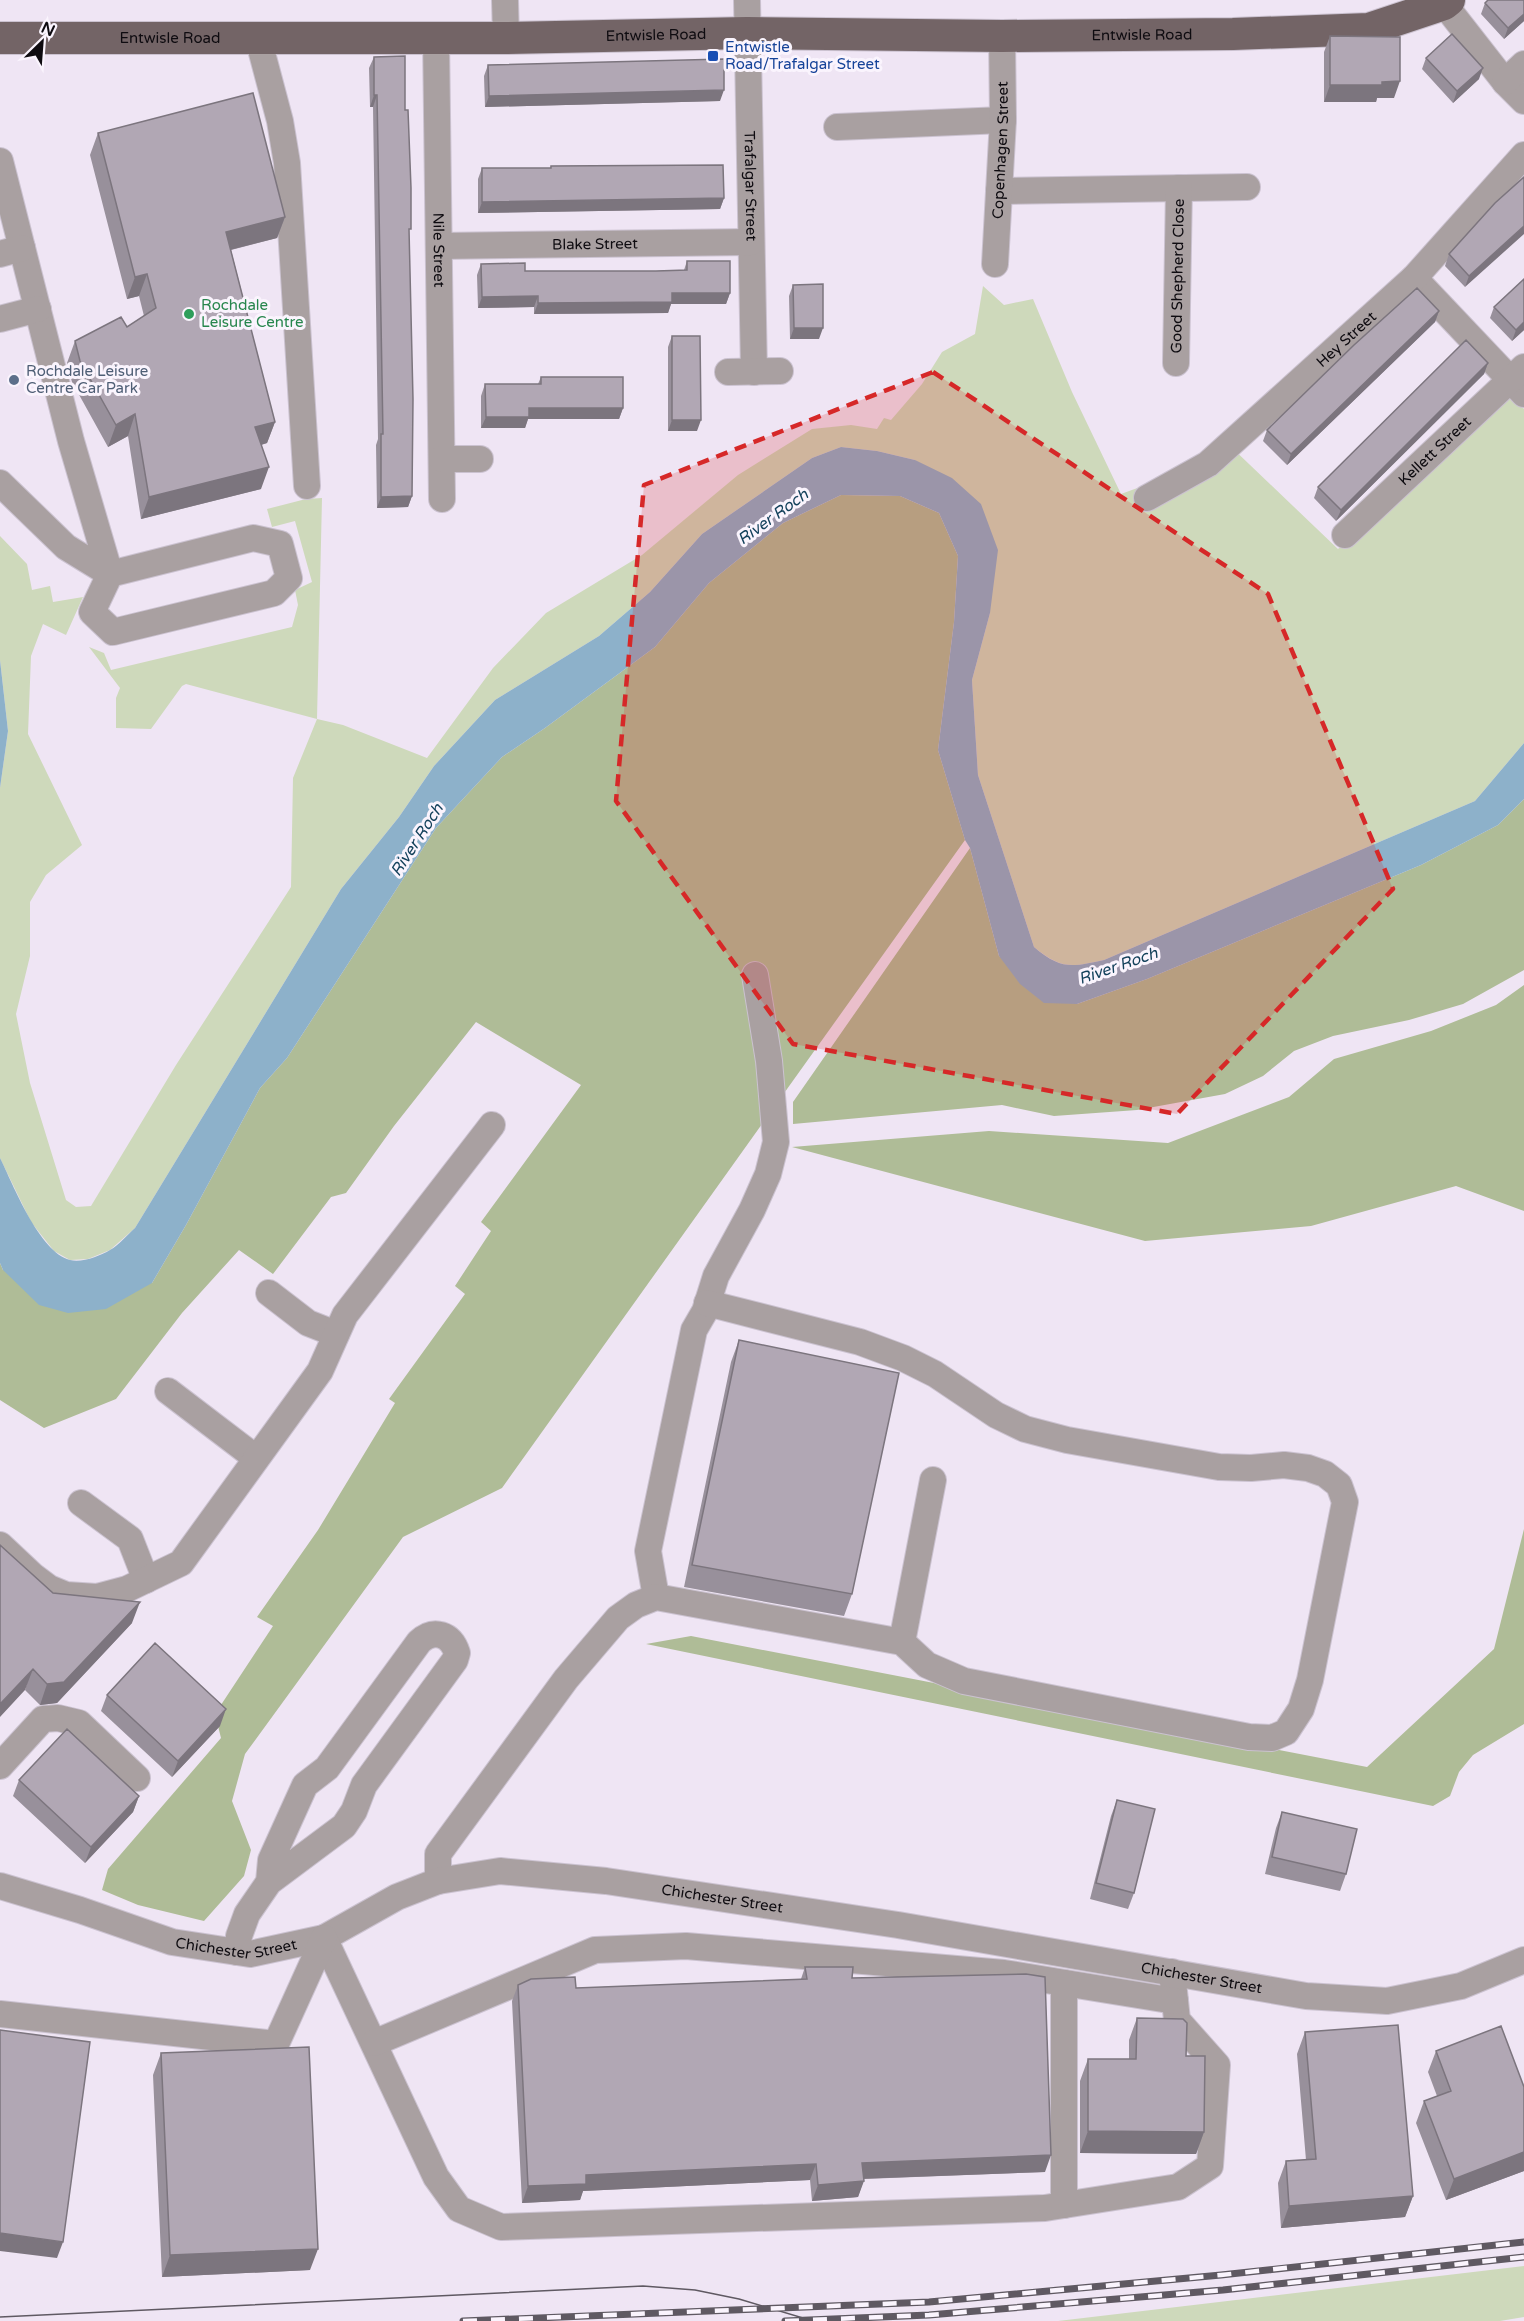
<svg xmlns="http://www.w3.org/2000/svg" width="1524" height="2321" font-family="'Varela Round',sans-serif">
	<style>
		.green { fill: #ced9bb }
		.forest { fill: #afbc97 }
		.water { fill: #8db1ca }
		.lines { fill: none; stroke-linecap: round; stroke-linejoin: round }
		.minor-casing { stroke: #cbc2d0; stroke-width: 28 }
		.major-casing { stroke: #cbc2d0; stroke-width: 34 }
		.minor { stroke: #a9a0a1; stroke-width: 26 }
		.major { stroke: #736466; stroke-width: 32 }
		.tram { stroke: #5f5962; stroke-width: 1.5 }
		.rail-casing { stroke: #5f5962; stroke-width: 7 }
		.rail { stroke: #faf4fd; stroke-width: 4.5; stroke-dasharray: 14; stroke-linecap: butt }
		.wall { fill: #98909b }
		.shaded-wall { fill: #7c757e }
		.building { fill: #b1a7b4; stroke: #7c757e; stroke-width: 1.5 }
		.marked { fill: #d62828; fill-opacity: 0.2; stroke: #d62828; stroke-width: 4.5; stroke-dasharray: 12 8; stroke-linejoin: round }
		.transit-dot { fill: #1a4fb4; stroke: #faf4fd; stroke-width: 2 }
		.leisure-dot { fill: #2e9e5b; stroke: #faf4fd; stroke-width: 2 }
		.service-dot { fill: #5c6f8a; stroke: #faf4fd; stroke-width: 2 }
		.labels { text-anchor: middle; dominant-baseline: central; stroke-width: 6; stroke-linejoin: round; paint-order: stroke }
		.street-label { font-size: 15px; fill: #0e0b10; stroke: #faf4fd }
		.transit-label { font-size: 15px; fill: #164399; stroke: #faf4fd; text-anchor: start }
		.leisure-label { font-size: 15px; fill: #27864d; stroke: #faf4fd; text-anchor: start }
		.service-label { font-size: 15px; fill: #4e5e75; stroke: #faf4fd; text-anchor: start }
		.water-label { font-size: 16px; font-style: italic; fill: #13415b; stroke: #faf4fd }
	</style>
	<rect width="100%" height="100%" fill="#efe5f4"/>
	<path class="green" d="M983,286L1004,305L1033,299L1072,392L1121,494L1200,465L1226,442L1338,549L1512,395L1524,409V743L1475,801L1104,960C1072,967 1062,970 1034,947L978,775L972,680L990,613L915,460L877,451L841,447L812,458L702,534L650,592L599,636L495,700L434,766L399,817L341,889L135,1228L110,1250L88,1259L70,1260L54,1251L31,1222L0,1158V788L8,731L0,660V536L27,564L32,590L50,586L53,602L83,597L66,635L43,624L31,656L28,734L82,845L46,875L30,902V956L16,1014L30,1083L66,1200L76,1207L91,1206L176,1065L291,887L293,778L317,719L186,684L182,686L151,729L116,728V698L120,688L89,647L104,653L111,670L292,627L298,605L295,590L312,582L295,521L272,527L267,509L306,499L322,498L317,719L343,725L427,758L493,668L546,613L642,555L738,475L812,429L851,425L877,429L884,418L891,420L922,384L942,352L975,334Z
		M1524,2266V2317L1500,2321H1058Z"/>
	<path class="forest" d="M841,495L900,496L939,513L958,556L954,622L938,750L965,840L502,1488L403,1537L245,1754L232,1801L251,1850L244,1876L204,1921L138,1905L102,1890L108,1869L221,1738L215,1714L273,1626L257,1617L318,1530L395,1403L389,1399L465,1294L455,1286L491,1231L481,1222L581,1085L476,1022L394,1126L346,1193L331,1197L273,1274L239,1250L182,1313L116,1399L44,1428L0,1400V1263L3,1270L152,1283L186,1225L260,1088L287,1058L436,828L502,757L545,728L655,647L709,583L783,523Z
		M1524,799V970L1463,1004L1409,1020L1333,1036L1294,1051L1263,1076L1225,1094L1137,1110L1054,1116L1002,1105L793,1124V1102L970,848L999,956L1077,1004L1147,979L1421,865L1498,825Z
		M1524,985V1211L1456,1186L1311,1226L1145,1241L792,1147L989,1131L1168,1143L1289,1097L1334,1059L1431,1031L1496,1005Z
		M1524,1529V1724L1473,1755L1459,1772L1450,1796L1433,1806L646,1644L691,1636L1367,1767L1494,1649Z"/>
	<path class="water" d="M841,447L877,451L915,460L952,478L981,504L998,550L990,613L972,680L978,775L1034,947C1061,970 1072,967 1104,960L1475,801L1524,743V799L1498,825L1421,865L1147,979L1077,1004L1044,1003L1020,984L999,956L970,848L965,840L938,750L954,622L958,556L939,513L900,496L841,495L783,523L709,583L655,647L545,728L502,757L436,828L287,1058L260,1088L186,1225L152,1283L106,1309L68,1313L39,1305L3,1270L0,1263V1158C13,1184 39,1252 70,1260C82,1263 100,1256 110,1250C119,1245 127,1235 135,1228L341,889L399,817L434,766L495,700L599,636L650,592L702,534L812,458Z
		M0,660L8,731L0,788Z"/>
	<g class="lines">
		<defs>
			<g id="minor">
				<path d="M505,0L506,38"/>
				<path id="s1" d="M747,0L754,372"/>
				<path d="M1444,4L1505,82L1524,101"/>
				<path d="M258,38L280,121L287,163L307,486"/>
				<path id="s2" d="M436,38L442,499"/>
				<path d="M1505,82L1524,64"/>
				<path d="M837,127L1003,120"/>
				<path d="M0,161L71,441L110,574L92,612L113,632L274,593L289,578L280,544L253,538L110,574L66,547L0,483"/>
				<path d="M999,191L1247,187"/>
				<path id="s3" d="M439,246L751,242"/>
				<path d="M0,254L22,248"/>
				<path id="s4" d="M995,264L1003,120L1002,36"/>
				<path d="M1414,278L1524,394"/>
				<path d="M0,319L38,309"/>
				<path id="s5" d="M1176,363L1179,188"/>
				<path d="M728,372L780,371"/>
				<path d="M442,459H480"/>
				<path id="s6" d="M1147,498L1208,464L1414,278L1524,155"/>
				<path id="s7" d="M1345,535L1524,367"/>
				<path d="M269,1293L308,1323L336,1334"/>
				<path d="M168,1391L256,1458"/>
				<path d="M81,1503L130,1539L146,1580"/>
				<path d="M0,1545L33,1576L49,1588L66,1595L97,1597L127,1589L181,1563L320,1371L345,1315L492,1125"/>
				<path d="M656,1597L648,1551L694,1330L705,1311L716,1276L752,1210L768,1174L776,1142L769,1061L755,975"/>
				<path d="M902,1642L933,1480"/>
				<path d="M0,1766L43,1719L58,1718L79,1723L137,1778"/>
				<path d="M438,1881V1854L566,1679L618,1618L636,1605L656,1597L902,1642L927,1665L964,1681L1249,1737L1272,1738L1286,1732L1301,1709L1310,1680L1345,1502L1339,1485L1325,1474L1308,1468L1284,1465L1251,1468L1219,1467L1067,1440L1025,1429L996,1415L935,1374L903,1358L860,1342L707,1303"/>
				<path id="s8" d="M0,1886L80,1910L172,1942L250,1954L324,1938L397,1897L438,1881L500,1871L606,1881L898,1925L1306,1996L1387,2001L1461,1986L1524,1960"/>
				<path d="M324,1938L436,2177L459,2209L501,2227L1045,2208L1178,2187L1210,2166L1217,2065L1177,2020L1172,1972"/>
				<path d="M237,1952L239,1936L247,1914L269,1882L344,1826L354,1811L364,1785L455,1660L457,1653C451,1634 434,1628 419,1642L327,1768L305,1785L271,1860L269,1882"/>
				<path d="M0,2014L276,2044L324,1938"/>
				<path d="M374,2043L595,1950L686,1946L1004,1973L1175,2001"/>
				<path d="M1064,2205V1983"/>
			</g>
			<g id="major">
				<path id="s9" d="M0,38H506L747,33L1002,36L1233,34L1369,29L1444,4L1449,0"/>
			</g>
		</defs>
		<use href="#minor" class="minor-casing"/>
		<use href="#major" class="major-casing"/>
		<use href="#minor" class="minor"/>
		<use href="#major" class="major"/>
		<path class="tram" d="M0,2317L643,2286L695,2290L739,2299L813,2321"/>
		<defs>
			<path id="rail" d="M463,2321L929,2302L1221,2275L1524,2242
				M785,2321L929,2315L1223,2290L1524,2257"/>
		</defs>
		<use href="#rail" class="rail-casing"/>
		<use href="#rail" class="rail"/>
	</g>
	<path class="wall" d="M1524,0V21L1504,39L1481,14L1485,3Z
		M1330,36L1394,98H1377L1376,102H1324V52Z
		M374,57L405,110L409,234L412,496L408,507L377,508L376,445L378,439L373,107H370L369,68Z
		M1426,58L1479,79L1453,103L1422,69Z
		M488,65L720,101L485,107L484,76Z
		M98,133L285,217L277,238L231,250L275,422L267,443L261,445V489L141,519L128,436L108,447L72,382L67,363L75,341L127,327L144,316L139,296L127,299L90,155Z
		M551,166L724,198L720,209L478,213V179L482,168H550Z
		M1524,177L1465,287L1445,266L1449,254Z
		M687,261L730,293L726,304H671L668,313L534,314V307L478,308L477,275L481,264L525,271H656L684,270Z
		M1524,279V330L1512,341L1490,318L1494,307Z
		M793,285L819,339H790L789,296Z
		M1439,311L1435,322L1287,465L1263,441L1267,430Z
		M672,336L697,431H668V347Z
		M1488,363L1484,374L1336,521L1314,498L1318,487Z
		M541,377L623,408L619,419H528L525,428H481V396L485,384H538Z
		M739,1340L852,1594L844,1616L684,1587L731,1362Z
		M53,1593L132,1623L57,1703L40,1705L25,1690Z
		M107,1695L220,1726L172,1777L101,1711Z
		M19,1780L139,1796L133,1812L85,1863L13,1796Z
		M1117,1800L1134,1893L1128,1909L1090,1899L1111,1816Z
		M1282,1812L1346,1874L1340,1891L1265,1874L1276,1828Z
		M805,1967L852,1978L1045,2172L864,2179L858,2197L812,2201L810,2180L583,2191L580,2200L522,2203L512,2001L518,1985L576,1988L801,1979Z
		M1137,2018L1186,2056L1204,2132L1196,2154L1080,2153V2081L1088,2059H1129V2040Z
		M1305,2032L1413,2196L1405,2217L1281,2228L1278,2183L1286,2161L1306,2160L1297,2054Z
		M1436,2051L1524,2087V2171L1446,2200L1416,2123L1424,2101L1437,2096L1428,2072Z
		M161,2053L310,2270L162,2277L153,2075Z"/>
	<path class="shaded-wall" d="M1524,14V21L1504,39L1508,28Z
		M1483,68L1479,79L1453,103L1457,91Z
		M1400,81L1394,98H1377L1376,102H1324L1330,85Z
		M724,90L720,101L485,107L489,96Z
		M374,95H377L373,107H370Z
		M724,198L720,209L478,213L482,202Z
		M285,217L277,238L218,253L226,232Z
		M1524,226V234L1465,287L1469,276Z
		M147,274L139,296L127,299L135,277Z
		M672,293H730L726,304H671L668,313L534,314L538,303Z
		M538,296L534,307L478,308L482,297Z
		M1439,311L1435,322L1287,465L1291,454Z
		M1524,322V330L1512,341L1516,330Z
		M794,328H823L819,339H790Z
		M1488,363L1484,374L1336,521L1341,510Z
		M529,408H623L619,419H528L525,428H481L486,417Z
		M135,414L128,436L108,447L116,425Z
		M672,420H701L697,431H668Z
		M275,422L267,443L247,449L255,427Z
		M269,467L261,489L141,519L149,497Z
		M412,496L408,507L377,508L381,497Z
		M140,1602L132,1623L57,1703L40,1705L47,1684Z
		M33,1669L25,1690L0,1717V1704Z
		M226,1709L220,1726L172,1777L178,1761Z
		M139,1796L133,1812L85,1863L91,1847Z
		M1088,2131L1204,2132L1196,2154L1080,2153Z
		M1524,2152V2171L1446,2200L1454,2179Z
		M1051,2155L1045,2172L856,2179L862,2163Z
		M816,2164L810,2180L583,2191L580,2200L522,2203L528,2186L586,2175Z
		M864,2181L858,2197L812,2201L818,2185Z
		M1413,2196L1405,2217L1281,2228L1289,2206Z
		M0,2233L63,2242L57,2258L0,2251Z
		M318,2249L310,2270L162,2277L170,2255Z"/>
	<path class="building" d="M1488,0H1524V14L1508,28L1485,3Z
		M1452,34L1483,68L1457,91L1426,58Z
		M1330,36L1400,37V81L1382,82V85H1330Z
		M405,56V110H408L411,188V229H409L413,399L412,496L381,497V434H383L377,95H374V57Z
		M724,59V90L489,96L488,65Z
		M253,93L285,217L226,232L275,422L255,427L269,467L149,497L135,414L116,425L80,361L75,341L121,317L127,327L156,308L147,274L135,277L98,133Z
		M723,165L724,198L482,202V168H551V166Z
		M1524,177V226L1469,276L1449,254L1495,203Z
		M687,261H730V293H672V302L538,303V296L482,297L481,264L525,263V271H656L687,270Z
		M1524,279V322L1516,330L1494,307Z
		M823,284V328H794L793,285Z
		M1417,288L1439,311L1291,454L1267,430L1354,345Z
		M672,336H700L701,420H672Z
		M1466,340L1488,363L1341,510L1318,487Z
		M541,377H623V408H529V417H486L485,384H541Z
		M739,1340L899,1373L852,1594L692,1565Z
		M0,1545L53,1593L140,1602L64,1682L47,1684L33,1669L0,1704Z
		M155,1643L226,1709L178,1761L107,1695Z
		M67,1729L139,1796L91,1847L19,1780Z
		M1117,1800L1155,1809L1134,1893L1096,1883Z
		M1282,1812L1357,1829L1346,1874L1272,1857Z
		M805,1967H853L852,1978L1026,1974L1045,1977L1051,2155L862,2163L864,2181L818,2185L816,2164L586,2175V2184L528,2186L518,1985L531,1979L575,1977L576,1988L807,1979Z
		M1137,2018L1183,2019L1187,2023L1186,2056H1205L1204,2132L1088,2131V2059H1136Z
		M1398,2025L1413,2196L1289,2206L1286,2161L1316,2159L1305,2032Z
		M1501,2026L1524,2087V2152L1454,2179L1424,2101L1451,2091L1436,2051Z
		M0,2030L90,2042L63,2242L0,2233Z
		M309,2047L318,2249L170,2255L161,2053Z"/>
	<path class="marked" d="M933,372L1268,594L1393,889L1177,1114L793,1044L616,801L644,485Z"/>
	<rect class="transit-dot" x="707" y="50" width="12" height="12" rx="3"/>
	<circle class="leisure-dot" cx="189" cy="314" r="6"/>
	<circle class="service-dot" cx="14" cy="380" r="6"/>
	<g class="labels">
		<g class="street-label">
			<text stroke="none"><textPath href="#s9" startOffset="656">Entwisle Road</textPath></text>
			<text stroke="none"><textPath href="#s9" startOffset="1142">Entwisle Road</textPath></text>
			<text stroke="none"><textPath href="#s9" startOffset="170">Entwisle Road</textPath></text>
			<text stroke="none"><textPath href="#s4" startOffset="114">Copenhagen Street</textPath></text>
			<text stroke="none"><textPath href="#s1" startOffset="186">Trafalgar Street</textPath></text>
			<text stroke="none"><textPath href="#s3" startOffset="156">Blake Street</textPath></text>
			<text stroke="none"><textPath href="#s2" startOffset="212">Nile Street</textPath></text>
			<text stroke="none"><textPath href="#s5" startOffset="87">Good Shepherd Close</textPath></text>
			<text stroke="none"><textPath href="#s6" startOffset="256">Hey Street</textPath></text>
			<text stroke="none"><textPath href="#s7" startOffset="123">Kellett Street</textPath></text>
			<text stroke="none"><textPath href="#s8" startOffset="750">Chichester Street</textPath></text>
			<text stroke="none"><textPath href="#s8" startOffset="246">Chichester Street</textPath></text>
			<text stroke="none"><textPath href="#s8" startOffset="1236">Chichester Street</textPath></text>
		</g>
		<g class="transit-label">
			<text x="725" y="47">Entwistle<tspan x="725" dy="17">Road/Trafalgar Street</tspan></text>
		</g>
		<g class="leisure-label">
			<text x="201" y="305">Rochdale<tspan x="201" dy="17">Leisure Centre</tspan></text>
		</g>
		<g class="service-label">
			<text x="26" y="371">Rochdale Leisure<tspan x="26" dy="17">Centre Car Park</tspan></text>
		</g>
		<g class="water-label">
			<text transform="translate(773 517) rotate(-36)">River Roch</text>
			<text transform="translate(417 840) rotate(-57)">River Roch</text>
			<text transform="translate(1118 966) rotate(-19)">River Roch</text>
		</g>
	</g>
	<g transform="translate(42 42) rotate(25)" stroke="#faf4fd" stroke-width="4.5" paint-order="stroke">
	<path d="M0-4.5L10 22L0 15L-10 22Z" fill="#0e0b10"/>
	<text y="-9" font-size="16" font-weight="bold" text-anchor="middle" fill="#0e0b10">N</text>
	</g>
</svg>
